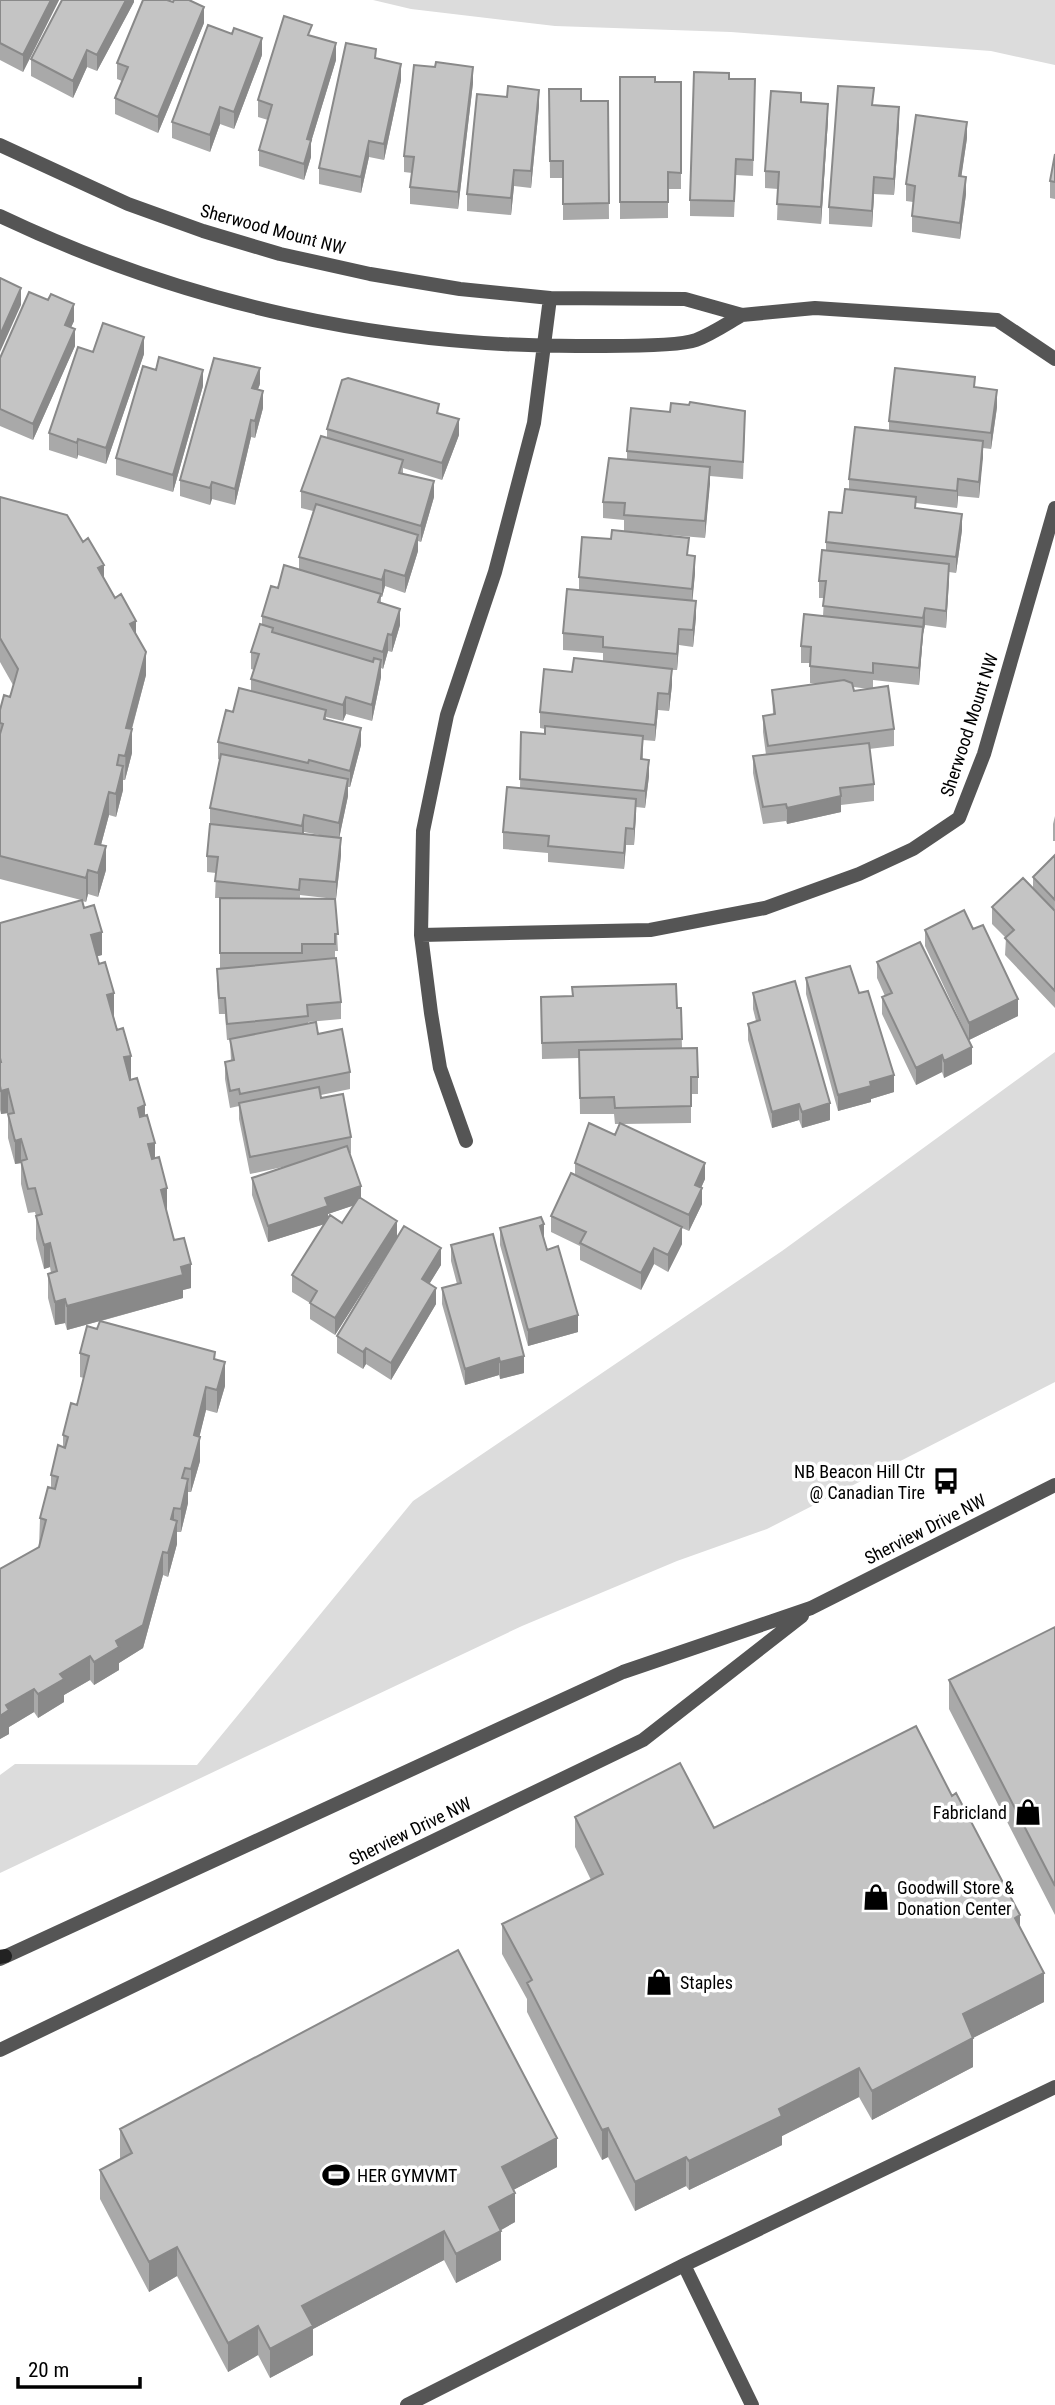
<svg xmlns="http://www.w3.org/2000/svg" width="1055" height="2405" font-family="'Roboto Condensed',sans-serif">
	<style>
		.green { fill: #dcdcdc }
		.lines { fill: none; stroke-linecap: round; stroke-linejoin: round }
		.lane { stroke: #555; stroke-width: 14 }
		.street { stroke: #555; stroke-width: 14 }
		.secondary { stroke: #222; stroke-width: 14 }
		.wall { fill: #a9a9a9; fill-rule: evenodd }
		.shaded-wall { fill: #898989 }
		.building { fill: #c4c4c4; stroke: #898989; stroke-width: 2 }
		.labels { text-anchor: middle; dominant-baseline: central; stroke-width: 7; stroke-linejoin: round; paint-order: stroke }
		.street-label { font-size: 18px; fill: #000; stroke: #fff }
		.poi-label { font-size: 18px; fill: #000; stroke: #fff; text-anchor: start }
	</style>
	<rect width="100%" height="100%" fill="#fff"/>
	<path class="green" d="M373,0H1055V65L991,51L731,32L555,26L411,9Z
		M1055,1052V1382L767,1529L677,1561L522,1626L0,1873V1775L15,1764L197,1765L413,1501L782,1251Z"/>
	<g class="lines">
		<path class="lane" d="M684,2265L752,2405
			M407,2405L684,2265L1055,2087"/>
		<path class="street" d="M0,145L128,204L203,231L280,254L370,274L460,289L550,298L685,299L742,315L815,308L997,320L1055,359
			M0,216C185,304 385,348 590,346C613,346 677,347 696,340C712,334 728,323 742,315
			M421,935L650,930L765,908L859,874L913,849L959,818L984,754L1055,508
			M466,1141L440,1068L431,1013L421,935L423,831L447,715L495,572L534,423L550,298
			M0,1959L623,1672L811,1608L1055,1485
			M0,2050L643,1740L802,1616"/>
		<path class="secondary" d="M0,1957L5,1956"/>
	</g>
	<path class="wall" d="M0,0H59L23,72L0,60Z
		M134,0V2L97,71L87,67L73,98L31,76V59Z
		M204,23L158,133L115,114V98L122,81L117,79V63Z
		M312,36L336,60L311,142V157L304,180L259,166V150L268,120L258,117V100Z
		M262,55L234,129L220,124L210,152L172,138V122Z
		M376,58L401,80L384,160L369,157L361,193L319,184V168Z
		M620,77L655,82H681V189H668V218L620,219Z
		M729,79L755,96L753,176L736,175L734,217L690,216V200Z
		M473,83L458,209L410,204V187L412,173L404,172V156Z
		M549,89L581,101H608L609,219L563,220V178H550Z
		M801,102L828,120L821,224L777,220L778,189L765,188V171Z
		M873,105L899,124L894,195L874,194L872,227L829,224V207Z
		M539,106L531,188L514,186L511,215L467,211V194Z
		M967,138L961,177L966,194L960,239L912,232V216L913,202L906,201V184Z
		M1055,154V199L1050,198V181Z
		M48,300L74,321L71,327L75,346L33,440L0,426V358Z
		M93,352L144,354L106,464L78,455L77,459L49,450V433Z
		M260,384L258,389L263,408L255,438L251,437L235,505L212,499L210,505L180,496V480Z
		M203,386L173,492L116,475V458Z
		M975,387L997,407L991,449L983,448L979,498L958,496L957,508L916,503V508L962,530L956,573L949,572L946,628L925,625L923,634L919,685L873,680V688L894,729V746L869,749L874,784V801L841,805V812L787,824L786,821L763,824L753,773V756L766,755L763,732V716L773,714L772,690L819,684L810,683V663H801V646L823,616L824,598H819V581L826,550V542L842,513L849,489V479L889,430V421ZM854,687L869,689L854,691Z
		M439,414L459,435L442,480L403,468V474L434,497L421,542L418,541V551L405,593L385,586L382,597H381V603L400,625L392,652L388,651L383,669L381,668V677L372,721L346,714L343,721L326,717V719L361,745L350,787H348V796L339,838L341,855L336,899H335L338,951H335V958L341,1002V1019L308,1022V1024L318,1034L350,1072V1089L321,1095V1098L351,1137V1153L350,1154L361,1198L397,1237L441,1265L429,1284L436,1304L391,1380L366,1364L363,1369L337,1353V1336L394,1242L335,1335L310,1319V1303L292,1292V1275L324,1224L268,1242L252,1195V1178L287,1166L250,1174L239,1119V1106L230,1108L225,1079V1062L231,1061L230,1040H227L225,1014H219L217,985V969L220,968V898H215L216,873L207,872V856L210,824V808L220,760L218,759V742L233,712L251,691V679L254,670L251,669V652L262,625V616L278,588L299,569V557L313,511L301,508V491L327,438V429ZM304,832L330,837L303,834ZM300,895L335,899L300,898ZM354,1205L342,1223L328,1218V1214Z
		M745,428L743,479L710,476L705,538L624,531V520L603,518V502L627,460V451Z
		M0,497L104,578L136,634L146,675L132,729V753L125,780H123V790L116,817L109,815L101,845L106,870L98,897L88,894L86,902L82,901L102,955L97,956L131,1079H130L145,1116L167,1212H166L174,1240L191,1288L183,1290V1298L101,1321L215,1359L225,1386L217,1413L206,1410L199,1437L200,1461L191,1492H188V1503L181,1532H177V1544L168,1577L163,1575L143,1648L119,1663V1670L94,1685L90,1680L64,1695V1702L38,1718L34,1712L9,1727V1734L0,1739V1569L39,1547L40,1518L51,1488V1475L63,1447V1435L77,1405L84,1378L80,1377V1353L97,1329L100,1321L67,1330L65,1323L55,1325L48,1298V1274L51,1273L50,1267L44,1269L36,1239V1216L35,1212L28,1213L21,1184V1163L15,1164L8,1138V1113L1,1114L0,1110V923L81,900L0,879V710L10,697L13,685L0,662Z
		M689,556L695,573L692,600L696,617L693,647L679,645L677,670H672V685L669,711L658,710L655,741L643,740V759L649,776L645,808L636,807L634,845H626L624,869L548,862V853L503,849V832L520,788L521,732L545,734V729L540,728V712L572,672L603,661V653L563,650V633L579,590V577Z
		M1055,816V849V841H1053V824Z
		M1055,855V1008L1005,955L1006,938L992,924V907L1033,888V877Z
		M925,930L1018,1016L969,1040L925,946Z
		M877,962L972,1064L944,1078L942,1072L916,1085L882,1014V997L885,996L877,978Z
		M806,978L894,1092L871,1099V1102L838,1111L806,994Z
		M753,993L830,1120L802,1128L799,1120L772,1128L748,1040V1024L756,1021L753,1009Z
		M541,997L681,1008L682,1048L698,1077V1094H691V1123L622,1124L705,1179L701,1188L702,1204L689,1231L682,1228V1244L668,1272L654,1264L641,1290L580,1260V1246L551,1232V1216L575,1175V1163L615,1135L620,1124H615L614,1114H580L579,1058L542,1059Z
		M500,1228L544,1240L547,1250L578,1332L528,1346L500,1245Z
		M451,1245L524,1373L500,1379L499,1375L465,1385L442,1304V1288L457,1284L451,1261Z
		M1055,1627V1915L949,1709V1680Z
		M575,1817L714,1828L1020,1927L1044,2002L973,2038V2067L872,2120L859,2097L782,2136V2145L689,2190L686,2186L635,2211L608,2157L602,2160L527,2012V1999L502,1954V1924L591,1880L575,1847Z
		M120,2129L557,2167L513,2190L515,2222L500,2230L501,2260L456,2283L444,2260L313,2329V2355L270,2378L258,2355L228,2372L177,2276L149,2292L100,2199V2170L120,2159Z"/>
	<path class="shaded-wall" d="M51,0H59L23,72V55Z
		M126,0H134V2L97,71V55Z
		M204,7V23L158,133V117Z
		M262,38V55L234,129V112Z
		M336,43V60L311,142V157L304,180V164L307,139Z
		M87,50V67L73,98V81Z
		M401,64V80L384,160V144Z
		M473,67V83L458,209V192Z
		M539,90V106L531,188V171Z
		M828,104V120L821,224V207Z
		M220,107V124L210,152V135Z
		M899,107V124L894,195V179Z
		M967,122V138L959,193V176Z
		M369,141V157L361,193V177Z
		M514,170V186L511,215V198Z
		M874,177V194L872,227V211Z
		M966,177V194L960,239V223Z
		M21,288V305L0,352V335Z
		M74,304V321L65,341V325Z
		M75,329V346L33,440V424Z
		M144,337V354L106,464V448Z
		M260,368V384L252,404V388Z
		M203,370V386L173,492V475Z
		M997,390V407L991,449V433Z
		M263,391V408L255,438V421Z
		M459,419V435L442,480V463Z
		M251,420V437L235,505V489Z
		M78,439V455L77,459V443Z
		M983,441V458L979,498V482Z
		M710,467V484L705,538V521Z
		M958,479V496L957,508V491Z
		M434,481V497L421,542V526Z
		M212,482V499L210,505V488Z
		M962,514V530L956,573V557Z
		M418,535V551L405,593V576Z
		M695,556V573L692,606V589Z
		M949,564V581L946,628V611Z
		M104,565V588L98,568Z
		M385,570V586L382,597V580Z
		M696,601V617L693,647V630Z
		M925,608V625L923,634L919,685V668L923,618Z
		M400,609V625L392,652V635Z
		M136,621V644L130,624Z
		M679,629V645L677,670V654Z
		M388,634V651L383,669V652Z
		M146,652V675L126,750L132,729V753L125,780L126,728Z
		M381,660V677L372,721V705Z
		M672,669V685L669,711V694Z
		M658,693V710L655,741V725Z
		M346,697V714L343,721V705Z
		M361,728V745L350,787V771Z
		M649,760V776L645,808V791Z
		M123,766V790L116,817V794Z
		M348,779V796L339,839V823Z
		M109,792V815L95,867V844Z
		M841,796V812L787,824V808Z
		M636,799V815L634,845V829Z
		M304,815V832L302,843V826Z
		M626,828V845L624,869V853Z
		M341,838V855L336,899V882Z
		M106,846V870L98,897V873Z
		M88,870V894L86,902V878Z
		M102,932V955L91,958V935Z
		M114,993V1016L107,1018V995Z
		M1018,999V1016L969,1040V1023Z
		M972,1047V1064L944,1078V1061Z
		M942,1055V1072L916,1085V1068Z
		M131,1056V1079L124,1081V1057Z
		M894,1075V1092L871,1099V1102L838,1111V1095L870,1082Z
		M8,1089V1113L1,1114V1091Z
		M830,1103V1120L802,1128V1112Z
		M799,1104V1120L772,1128V1112Z
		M145,1105V1129L138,1131V1108Z
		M21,1139V1163L15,1164V1141Z
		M155,1143V1166L148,1168V1144Z
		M705,1163V1179L695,1201V1185Z
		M361,1186V1203L328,1214V1223L268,1242V1226L325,1198Z
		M167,1188V1212L161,1214V1190Z
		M702,1188V1204L689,1231V1215Z
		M397,1221V1238L335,1335V1318Z
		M544,1224V1241L540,1226Z
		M682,1227V1244L668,1272V1255Z
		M50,1243V1267L44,1269V1245Z
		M441,1248V1265L422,1296V1279Z
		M654,1248V1264L641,1290V1273Z
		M191,1264V1288L183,1290V1298L67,1330V1306Z
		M436,1288V1304L391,1380V1363Z
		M65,1299V1323L55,1325V1302Z
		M578,1315V1332L528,1346V1330Z
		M366,1348V1364L363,1369V1352Z
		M524,1356V1373L500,1379V1362Z
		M499,1358V1375L465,1385V1369Z
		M225,1362V1386L217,1413V1390Z
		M206,1387V1410L194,1459V1435Z
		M200,1437V1461L191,1492V1469Z
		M188,1479V1503L181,1532V1509Z
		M174,1508V1531L177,1521V1544L168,1577V1553L171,1519Z
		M163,1552V1575L143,1648L119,1663V1670L94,1685V1662L116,1641Z
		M90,1656V1680L64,1695V1702L38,1718V1694L60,1674Z
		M34,1689V1712L9,1727V1734L0,1739V1716L6,1705Z
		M1020,1915V1944L1015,1918Z
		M1044,1973V2002L963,2043V2014Z
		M973,2038V2067L872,2120V2091Z
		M859,2068V2097L782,2136V2145L689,2190V2161L779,2109Z
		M608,2128V2157L602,2160V2130Z
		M557,2138V2167L502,2196V2167Z
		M686,2157V2186L635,2211V2182Z
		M515,2193V2222L489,2237V2207Z
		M444,2231V2260L313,2329V2355L270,2378V2349L302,2306Z
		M501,2231V2260L456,2283V2254Z
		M177,2247V2276L149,2292V2262Z
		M258,2326V2355L228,2372V2343Z"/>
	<path class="building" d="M0,0H51L23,55L0,43Z
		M62,0H126L97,55L87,50L73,81L31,59Z
		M143,0H167L173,2L174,0H189L204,7L158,117L115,98L128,67L117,63Z
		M284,16L312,25L308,35L336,43L307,139L311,140L304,164L259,150L272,105L258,100Z
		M208,25L232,34L234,28L262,38L234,112L220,107L210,135L172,122Z
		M346,43L376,49L375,58L401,64L384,144L369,141L361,177L319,168Z
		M436,62L473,67L458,192L410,187L414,157L404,156L414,65L435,67Z
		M694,72L729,73V79H755L753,160L736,159L734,201L690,200Z
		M620,77H655V82H681V173L668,172V202H620Z
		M508,86L539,90L531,171L514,170L511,198L467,194L477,94L507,97Z
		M838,86L874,88L872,105L899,107L894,179L874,177L872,211L829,207Z
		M549,89H581V101H608L609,203L563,204V161H550Z
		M771,91L801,93V102L828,104L821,207L777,204L779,172L765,171Z
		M916,115L967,122L959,176L966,177L960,223L912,216L915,186L906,184Z
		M1055,154V182L1050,181Z
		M0,278L21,288L0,335Z
		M29,292L48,300L51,294L74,304L65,325L75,329L33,424L0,409V358Z
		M103,323L144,337L106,448L78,439L77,443L49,433L78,347L93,352Z
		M159,357L203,370L173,475L116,458L143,366L156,370Z
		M214,358L260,368L252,388L263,391L255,421L251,420L235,489L212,482L210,488L180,480Z
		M895,368L975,377L974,387L997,390L991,433L889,421Z
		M348,378L439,404L437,413L459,419L442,463L327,429L342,380Z
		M690,402L745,411L743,462L627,451L631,408L670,412L671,403L689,405Z
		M855,427L983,441L979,482L958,479L957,491L849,479Z
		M321,436L403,460L399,473L434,481L421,526L301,491Z
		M609,458L710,467L705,521L624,515L625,503L603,502Z
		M845,489L916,497L915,508L962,514L956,557L826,542L829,512L842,513Z
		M0,497L67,515L83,542L88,538L104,565L98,568L115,598L121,594L136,621L130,624L146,652L126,728L132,729L125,756L119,755L117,765L123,766L116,794L109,792L95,844L106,846L98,873L88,870L86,878L0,856V734L3,724L0,723V710L4,695L10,697L18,669L0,638Z
		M316,504L418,535L405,576L385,570L382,580L299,557Z
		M612,530L689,538L687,555L695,556L692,589L579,577L582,537L611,539Z
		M822,550L949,564L946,611L925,608L923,618L823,606L826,581H819Z
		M284,565L381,594L378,602L400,609L392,635L388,634L383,652L262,616L271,586L278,588Z
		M567,589L696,601L693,630L679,629L677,654L603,647V637L563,633Z
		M804,614L923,627L919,668L873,663V673L810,666L811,647L801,646Z
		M260,624L273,628L272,632L373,662L374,658L381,660L372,705L346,697L343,705L251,679L259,654L251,652Z
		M574,658L672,669L669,694L658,693L655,725L540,712L544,669L572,672Z
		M844,680L852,683L854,691L888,686L894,729L768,746L763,716L775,714L772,690Z
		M239,688L326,710L324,719L361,728L350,771L309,760L308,763L218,742L226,710L233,712Z
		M545,726L643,736L641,759L649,760L645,791L520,779L521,732L545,734Z
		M869,743L874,784L840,788L841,796L787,808L786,804L763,807L753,756Z
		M221,754L348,779L339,823L304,815L302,826L210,808Z
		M507,787L636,799L634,829L626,828L624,853L548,846L549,836L503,832Z
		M210,824L341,838L336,882L300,879L299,890L215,881L218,857L207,856Z
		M1055,855V900L1033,877Z
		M1023,878L1055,911V991L1005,938L1014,930L992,907Z
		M220,898L335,899L338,934H335V944H302V953H220Z
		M82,900L84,908L94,905L102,932L91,935L99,964L105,962L114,993L107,995L117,1030L123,1028L131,1056L124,1057L130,1080L137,1078L145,1105L138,1108L140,1117L147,1115L155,1143L148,1144L152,1159L159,1157L167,1188L161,1190L174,1240L184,1238L191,1264L181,1267L183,1275L67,1306L65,1299L55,1302L48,1274L57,1271L50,1243L44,1245L36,1216L42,1214L35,1188L28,1189L21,1161L27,1159L21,1139L15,1141L8,1114L14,1113L8,1089L1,1091L0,1086V1062H1L0,1058V923Z
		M964,910L973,929L983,925L1018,999L969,1023L925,930Z
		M920,942L972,1047L944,1061L942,1055L916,1068L882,997L892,993L877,962Z
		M336,958L341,1002L307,1005L308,1016L227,1024L225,998H219L217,969Z
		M850,966L859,993L868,991L894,1075L870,1082L871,1086L838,1095L806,978Z
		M795,981L830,1103L802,1112L799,1104L772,1112L748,1024L760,1020L753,993Z
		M676,984L677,1008H681L682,1039L542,1043L541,997L573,996L572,987Z
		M316,1022L318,1034L342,1029L350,1072L240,1094L239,1089L230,1091L225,1062L234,1060L230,1039Z
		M697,1048L698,1077H691V1106L615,1108L614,1097L580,1098L579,1050Z
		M319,1087L321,1098L343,1094L351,1137L250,1157L239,1103Z
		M589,1123L615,1135L620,1123L705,1163L695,1185L702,1188L689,1215L575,1163Z
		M347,1146L361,1186L325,1198L328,1206L268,1226L252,1178Z
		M571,1173L682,1227L668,1255L654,1248L641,1273L580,1243L586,1232L551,1216Z
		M359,1197L397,1221L335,1318L310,1303L317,1291L292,1275L330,1215L342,1223Z
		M541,1217L544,1224L540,1226L547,1250L558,1246L578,1315L528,1330L500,1228Z
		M404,1226L441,1248L422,1279L436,1288L391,1363L366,1348L363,1352L337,1336Z
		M493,1234L524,1356L500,1362L499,1358L465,1369L442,1288L461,1283L451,1245Z
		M100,1321L215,1352L214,1359L225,1362L217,1390L206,1387L194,1435L200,1437L191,1469L185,1468L182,1478L188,1479L181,1509L174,1508L171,1519L177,1521L168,1553L163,1552L143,1625L116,1641L119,1647L94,1662L90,1656L60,1674L64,1679L38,1694L34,1689L6,1705L9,1710L0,1716V1569L39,1547L46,1520L40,1518L48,1487L55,1489L58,1477L51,1475L58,1445L65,1448L68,1437L63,1435L71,1403L77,1405L89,1356L80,1353L87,1326L97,1329Z
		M1055,1627V1886L949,1680Z
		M916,1726L952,1796L956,1793L1020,1915L1015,1918L1044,1973L963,2014L973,2038L872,2091L859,2068L779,2109L782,2116L689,2161L686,2157L635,2182L608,2128L602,2130L527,1983L532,1980L502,1924L603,1874L575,1817L680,1763L714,1828Z
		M458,1950L557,2138L502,2167L515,2193L489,2207L501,2231L456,2254L444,2231L302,2306L313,2326L270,2349L258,2326L228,2343L177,2247L149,2262L100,2170L132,2153L120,2129Z"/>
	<defs>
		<symbol id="bus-bare" viewBox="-9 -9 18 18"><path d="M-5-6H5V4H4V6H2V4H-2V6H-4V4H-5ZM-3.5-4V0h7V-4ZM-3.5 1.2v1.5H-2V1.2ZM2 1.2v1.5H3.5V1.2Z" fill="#000" stroke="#fff" stroke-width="2.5" paint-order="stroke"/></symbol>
		<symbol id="shop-bare" viewBox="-9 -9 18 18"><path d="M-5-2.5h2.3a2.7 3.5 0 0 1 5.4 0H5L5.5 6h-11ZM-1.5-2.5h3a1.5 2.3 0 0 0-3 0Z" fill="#000" stroke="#fff" stroke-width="2.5" paint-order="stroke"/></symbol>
		<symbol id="stadium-bare" viewBox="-9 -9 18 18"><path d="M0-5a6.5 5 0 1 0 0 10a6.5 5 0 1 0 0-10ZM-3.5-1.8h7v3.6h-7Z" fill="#000" stroke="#fff" stroke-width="2.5" paint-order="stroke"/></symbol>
	</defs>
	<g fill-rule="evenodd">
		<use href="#bus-bare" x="927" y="1462" width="38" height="38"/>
		<use href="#shop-bare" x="1009" y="1793" width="38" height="38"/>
		<use href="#shop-bare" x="857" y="1878" width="38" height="38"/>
		<use href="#shop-bare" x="640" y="1963" width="38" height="38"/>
		<use href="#stadium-bare" x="317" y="2156" width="38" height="38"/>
	</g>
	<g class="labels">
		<g class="street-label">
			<text transform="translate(273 229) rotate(15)">Sherwood Mount NW</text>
			<text transform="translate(969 725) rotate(-72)">Sherwood Mount NW</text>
			<text transform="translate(925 1529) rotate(-27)">Sherview Drive NW</text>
			<text transform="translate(410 1831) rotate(-26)">Sherview Drive NW</text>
		</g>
		<g class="poi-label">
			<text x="925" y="1471" text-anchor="end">NB Beacon Hill Ctr<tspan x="925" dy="21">@ Canadian Tire</tspan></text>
			<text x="1007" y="1812" text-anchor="end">Fabricland</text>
			<text x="897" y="1887">Goodwill Store &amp;<tspan x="897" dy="21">Donation Center</tspan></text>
			<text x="680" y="1982">Staples</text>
			<text x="357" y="2175">HER GYMVMT</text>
		</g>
	</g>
	<path d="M18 2377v10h122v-10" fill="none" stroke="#000000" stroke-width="3.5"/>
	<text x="28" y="2377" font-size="21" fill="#000000" stroke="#ffffff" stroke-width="5" paint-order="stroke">20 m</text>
</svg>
